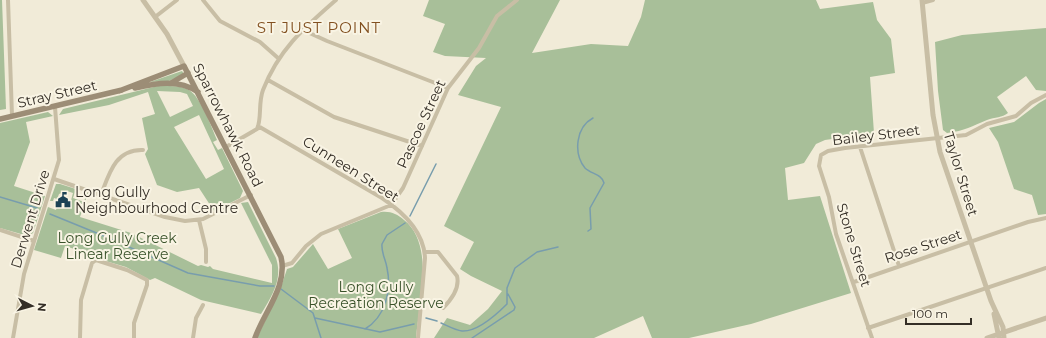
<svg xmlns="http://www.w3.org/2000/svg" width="1046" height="338" font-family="Montserrat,sans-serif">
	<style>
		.green { fill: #a8bf99; fill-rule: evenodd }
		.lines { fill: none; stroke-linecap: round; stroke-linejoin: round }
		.stream { stroke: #789dad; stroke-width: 1.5 }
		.minor { stroke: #c8bea5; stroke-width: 4 }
		.tertiary { stroke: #c8bea5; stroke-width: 5 }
		.secondary { stroke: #9c8d76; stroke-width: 5.5 }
		.labels { text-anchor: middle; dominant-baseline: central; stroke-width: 4; stroke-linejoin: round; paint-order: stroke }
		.street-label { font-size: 14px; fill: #342e26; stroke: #f9f4e4 }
		.poi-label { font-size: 14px; fill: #342e26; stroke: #f9f4e4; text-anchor: start }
		.park-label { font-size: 14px; fill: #39522a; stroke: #f9f4e4 }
		.neighbourhood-label { font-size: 15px; letter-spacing: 1px; fill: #825020; stroke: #f9f4e4 }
	</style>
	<rect width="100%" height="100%" fill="#f1ebd8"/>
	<path class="green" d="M0,0H2L6,109L0,110Z
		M429,0H560L532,53L591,44L628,46L641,17L645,0H816L820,9L873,2L877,20L891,39L895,73L870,77L874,133L825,140L816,144L804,163L785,168L788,200L820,196L851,293L751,324L689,338H652L643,316L594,338H434L447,318L470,325L488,309L502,291L471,276L460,269L474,242L444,226L501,107L458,95L476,66L486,58L445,56L433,52L445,24L423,16Z
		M1046,28V91L1036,90L1026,76L997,97L1008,113C1002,118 995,117 987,120C972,126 965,131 947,133L943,130L938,91L935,42L962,35Z
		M182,71L184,74L169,81L150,82Z
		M158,86C168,86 180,85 189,90C200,96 212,128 217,140L213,142L218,150L222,148L243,191L240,198L214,211L199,188L177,192L157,185L145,154L148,149L142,118L155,114L148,92L109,105L59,115L63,109ZM157,91L180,92L187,94L193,106L170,117ZM199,115L224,169L206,179L174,127Z
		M1046,99V214L1038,215L1032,195L1014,189L998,142L989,128L1014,122L1039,103Z
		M48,112L53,116L26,122L30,142L14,186L45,196L33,233L28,236L0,228V123Z
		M56,184H60L79,190V193L75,192L73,198L84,202L86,195L82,194L83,192L88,193L80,217L131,233L198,266L201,265L208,267L210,266L213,269L272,283V265L241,203L248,202L276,258C283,279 272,296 261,314L201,300L155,278L150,280L126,267L92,257L90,254L65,246L61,258L34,250L48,207L56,210L58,203L59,205L69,208L73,193L67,191L59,194L57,199L54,198L53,201H50Z
		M381,212C391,211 397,214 404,220C435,244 419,304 416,338H257L280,290L287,269L293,267L313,244L328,269L352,258L338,229Z"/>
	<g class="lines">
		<path class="stream" d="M0,197L37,208
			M50,214L104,236L188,273L260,286H274
			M410,216L436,164
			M588,231L591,229L590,208L604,183C602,174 591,174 585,168C573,153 576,127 593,118
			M281,289L313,313L321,338
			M315,318L380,332L414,324
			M426,318L437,321
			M441,323C448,326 455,330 462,331C478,332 497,314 507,304V288L515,268L537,252L558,247
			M365,329C385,317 392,291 387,268C386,260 381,253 382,244L387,235L405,223
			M472,338L514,310L515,307L508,294"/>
		<path class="minor" d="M8,0L12,116
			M203,0L220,21L260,42L278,58
			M922,3L933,0
			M155,17L177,0
			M303,30L327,41L448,88
			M268,80L334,117L422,146
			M258,126L382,198C403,212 424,232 425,258L418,338
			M226,147L257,129C262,119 258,103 263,90C279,49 304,28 336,0
			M860,147L899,266
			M54,179L165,217L185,221L203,219L251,195
			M101,195C109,174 115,149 143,150
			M199,220L206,249V262
			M0,230L34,241
			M425,252H438L457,276C460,288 451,300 443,308
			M282,266L292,263L306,246L321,234L391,205L403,188L448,88L479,48L497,16L517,0
			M854,282L1028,222L1046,218
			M868,328L1046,268
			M13,338L24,274L59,160L55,107
			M80,338L81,300L92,263L96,260L127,270L147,280V285L134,323V338
			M193,338L196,318L203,305
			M872,338L836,234L829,197L819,166L821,155L828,151L845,148L966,135L987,124L1016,116L1031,103L1046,95"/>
		<path class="tertiary" d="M143,0L167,34L184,66
			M922,0L933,115L940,152L991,301L1003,327L1004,338
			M994,314L999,338
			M987,338L1046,318"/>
		<path class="secondary" d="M171,83L188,73
			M135,88C156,83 179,79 198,92
			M119,91L184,66L281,257C288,286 264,312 255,338
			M0,119L122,90"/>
	</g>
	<defs>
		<symbol id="civic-bare" viewBox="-9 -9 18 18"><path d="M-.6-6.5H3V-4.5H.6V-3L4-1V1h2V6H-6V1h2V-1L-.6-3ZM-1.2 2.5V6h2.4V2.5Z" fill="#1c4255" stroke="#f9f4e4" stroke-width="2.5" paint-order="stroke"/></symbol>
	</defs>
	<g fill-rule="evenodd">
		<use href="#civic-bare" x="52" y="189" width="22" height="22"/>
	</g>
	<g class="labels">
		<g class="street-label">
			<text transform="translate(57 94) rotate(-13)">Stray Street</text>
			<text transform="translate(421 124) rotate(-65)">Pascoe Street</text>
			<text transform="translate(228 125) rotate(63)">Sparrowhawk Road</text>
			<text transform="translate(876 135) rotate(-7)">Bailey Street</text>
			<text transform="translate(351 169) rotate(32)">Cunneen Street</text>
			<text transform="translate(961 174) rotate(73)">Taylor Street</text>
			<text transform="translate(30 219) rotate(-73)">Derwent Drive</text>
			<text transform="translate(854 245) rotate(73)">Stone Street</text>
			<text transform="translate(923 246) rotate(-18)">Rose Street</text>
		</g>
		<g class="poi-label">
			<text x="75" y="192">Long Gully<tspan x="75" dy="16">Neighbourhood Centre</tspan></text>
		</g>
		<g class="park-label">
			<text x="117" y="238">Long Gully Creek<tspan x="117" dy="16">Linear Reserve</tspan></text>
			<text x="376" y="287">Long Gully<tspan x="376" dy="16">Recreation Reserve</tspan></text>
		</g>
		<g class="neighbourhood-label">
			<text x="319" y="27">ST JUST POINT</text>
		</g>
	</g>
	<g transform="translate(32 306) rotate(96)" stroke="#f9f4e4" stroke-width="3" paint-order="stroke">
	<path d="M0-3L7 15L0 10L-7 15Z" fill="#342e26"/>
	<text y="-6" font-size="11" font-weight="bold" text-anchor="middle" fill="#342e26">N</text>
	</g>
	<path d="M906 318v6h65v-6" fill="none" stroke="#342e26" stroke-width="2"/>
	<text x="912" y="318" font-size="12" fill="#342e26" stroke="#f9f4e4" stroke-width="3" paint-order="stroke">100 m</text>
</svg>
